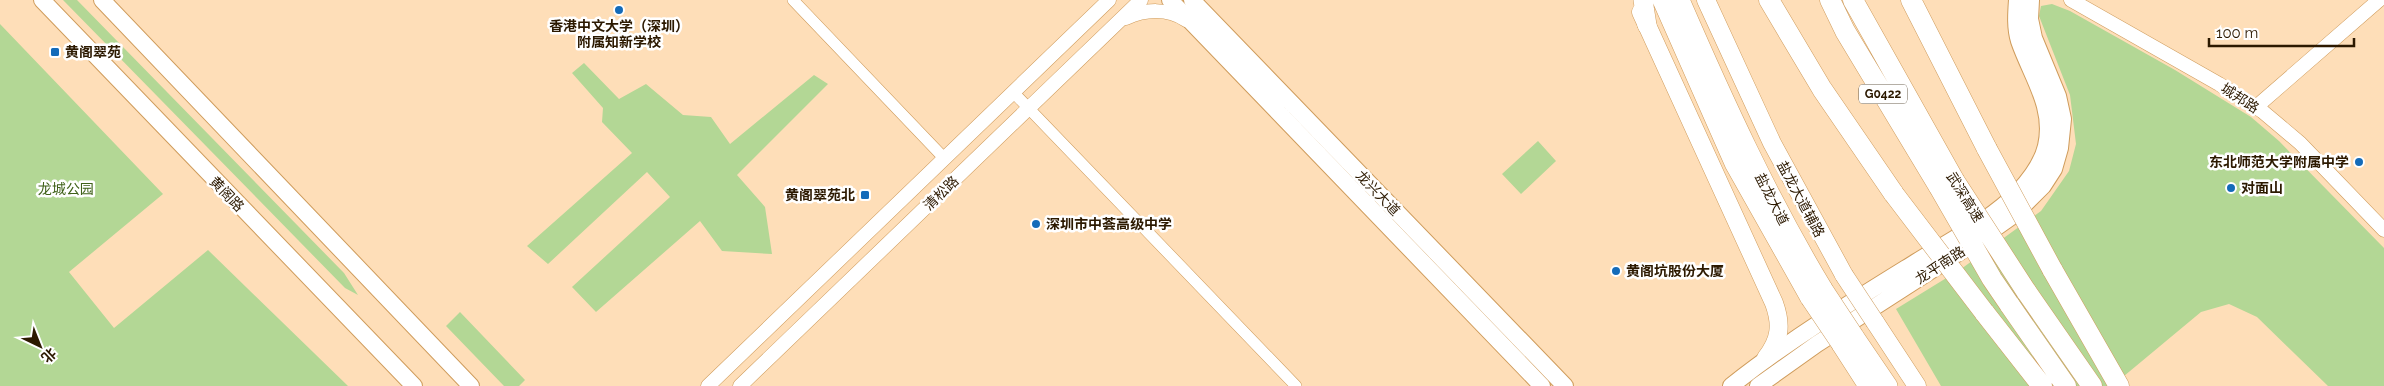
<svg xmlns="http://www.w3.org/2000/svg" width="2384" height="386" font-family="Raleway,'Noto Sans SC',sans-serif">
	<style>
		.green { fill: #b3d795 }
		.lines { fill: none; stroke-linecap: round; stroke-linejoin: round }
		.minor-casing { stroke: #cf9c5c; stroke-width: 12 }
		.tertiary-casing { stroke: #cf9c5c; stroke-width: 15 }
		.secondary-casing { stroke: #cf9c5c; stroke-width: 18 }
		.primary-casing { stroke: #cf9c5c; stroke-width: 19 }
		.trunk-casing { stroke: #cf9c5c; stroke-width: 20 }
		.motorway-casing { stroke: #cf9c5c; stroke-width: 21 }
		.minor { stroke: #fff; stroke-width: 11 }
		.tertiary { stroke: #fff; stroke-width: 14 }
		.secondary { stroke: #fff; stroke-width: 16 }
		.primary { stroke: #fff; stroke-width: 18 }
		.trunk { stroke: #fff; stroke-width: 19 }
		.motorway { stroke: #fff; stroke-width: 20 }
		.primary-bridge-casing { stroke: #cf9c5c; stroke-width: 19; stroke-linecap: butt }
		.trunk-bridge-casing { stroke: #cf9c5c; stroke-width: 20; stroke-linecap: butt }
		.motorway-bridge-casing { stroke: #cf9c5c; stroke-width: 21; stroke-linecap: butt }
		.primary-bridge { stroke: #fff; stroke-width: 18 }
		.trunk-bridge { stroke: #fff; stroke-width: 19 }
		.motorway-bridge { stroke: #fff; stroke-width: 20 }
		.poi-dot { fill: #146bb9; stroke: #fff; stroke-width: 2 }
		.labels { text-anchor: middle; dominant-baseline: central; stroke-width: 5; stroke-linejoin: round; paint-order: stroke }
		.shield { fill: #fff; stroke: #6b5e4c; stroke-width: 1 }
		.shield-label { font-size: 12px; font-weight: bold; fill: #2c1900 }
		.poi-label { font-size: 14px; font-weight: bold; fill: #2c1900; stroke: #fff; text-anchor: start }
		.street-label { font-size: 14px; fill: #2c1900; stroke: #fff }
		.park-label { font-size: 14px; fill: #3f6118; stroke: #fff }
	</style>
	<rect width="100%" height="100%" fill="#fedeb8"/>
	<path class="green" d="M63,0H77L344,273L358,295L345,288Z
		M2052,4L2070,11L2175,70L2251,117L2279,141L2384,248V386H2328L2257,317L2229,304L2201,312L2112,386H1941L1896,309L1961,269L2041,211L2069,171L2076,144L2070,95L2039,16L2041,6Z
		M0,24L163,194L69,272L114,328L208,250L348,386H0Z
		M584,63L619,99L646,84L683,115L711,117L730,144L814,75L828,84L737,175L765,207L772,254L722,251L700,221L596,312L572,287L670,197L647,172L548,264L527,246L632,153L602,122L603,108L572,73Z
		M1538,141L1556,161L1521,194L1502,174Z
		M460,312L525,380L519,386H504L446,326Z"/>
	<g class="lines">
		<defs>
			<path id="minor" d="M793,0L944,158
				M1013,92L1296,386"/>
			<path id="tertiary" d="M2071,0L2219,84L2262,111L2300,143L2384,230
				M1126,18C1145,9 1168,8 1186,20
				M2256,107L2379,0
				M708,386L1109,0
				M740,386L1141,0"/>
			<path id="secondary" d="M42,0L414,386
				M102,0L471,386
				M1170,0L1542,386
				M1192,0L1565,386
				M1731,386C1789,340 1853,301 1916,262C1951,240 1991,220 2019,191C2031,178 2042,163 2046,146C2055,107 2031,76 2019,41C2015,28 2016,14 2017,0
				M1758,386L1817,344L1980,239L2014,215L2043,186L2054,169L2060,148L2063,119L2058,96L2034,38L2030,19L2031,0"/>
			<path id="primary" d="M1706,0L1772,143L1844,275
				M1641,12L1774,303C1782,325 1780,340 1766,358
				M1875,322L1917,386"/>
			<path id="trunk" d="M1643,0L1647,25
				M1662,0L1734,163L1810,298
				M1680,0C1723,99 1767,196 1823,289
				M1854,336L1888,386
				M1841,344L1868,386"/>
			<path id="motorway" d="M1769,0L1822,89L1894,194
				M1830,0L1845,31L1939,187
				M1853,0L1954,180
				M1911,0L1987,149
				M2052,269L2119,386
				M2026,291L2092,386
				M2009,304L2066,386
				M1984,312L2042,386"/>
		</defs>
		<use href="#minor" class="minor-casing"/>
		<use href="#tertiary" class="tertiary-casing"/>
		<use href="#secondary" class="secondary-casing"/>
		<use href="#primary" class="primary-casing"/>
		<use href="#trunk" class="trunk-casing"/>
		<use href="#motorway" class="motorway-casing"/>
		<use href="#minor" class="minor"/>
		<use href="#tertiary" class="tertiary"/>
		<use href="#secondary" class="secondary"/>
		<use href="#primary" class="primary"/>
		<use href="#trunk" class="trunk"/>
		<use href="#motorway" class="motorway"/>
		<defs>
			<path id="primary-bridge" d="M1844,275L1875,322"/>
			<path id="trunk-bridge" d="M1823,289L1854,336
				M1810,298L1841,344"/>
			<path id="motorway-bridge" d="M1987,149L2052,269
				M1954,180L2026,291
				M1939,187L1992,279L2009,304
				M1894,194L1984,312"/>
		</defs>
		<use href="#primary-bridge" class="primary-bridge-casing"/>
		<use href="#trunk-bridge" class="trunk-bridge-casing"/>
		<use href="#motorway-bridge" class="motorway-bridge-casing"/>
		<use href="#primary-bridge" class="primary-bridge"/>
		<use href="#trunk-bridge" class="trunk-bridge"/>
		<use href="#motorway-bridge" class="motorway-bridge"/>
	</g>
	<g class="poi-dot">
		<circle cx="619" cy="10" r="5"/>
		<rect x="50" y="47" width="10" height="10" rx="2.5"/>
		<circle cx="2359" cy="162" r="5"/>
		<circle cx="2231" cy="188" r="5"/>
		<rect x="860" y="190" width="10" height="10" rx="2.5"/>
		<circle cx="1036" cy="224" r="5"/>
		<circle cx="1616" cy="271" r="5"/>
	</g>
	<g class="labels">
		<rect class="shield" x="1859" y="84.5" width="48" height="19" rx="4"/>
		<g class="shield-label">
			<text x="1883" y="94">G0422</text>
		</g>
		<g class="poi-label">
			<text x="619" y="26" text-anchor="middle">香港中文大学（深圳）<tspan x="619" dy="16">附属知新学校</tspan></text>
			<text x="65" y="52">黄阁翠苑</text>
			<text x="2349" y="162" text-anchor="end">东北师范大学附属中学</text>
			<text x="2241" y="188">对面山</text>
			<text x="855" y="195" text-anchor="end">黄阁翠苑北</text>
			<text x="1046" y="224">深圳市中荟高级中学</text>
			<text x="1626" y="271">黄阁坑股份大厦</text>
		</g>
		<g class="street-label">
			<text transform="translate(2240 98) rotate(33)">城邦路</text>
			<text transform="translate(941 193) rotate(-44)">清松路</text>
			<text transform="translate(1378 193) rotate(46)">龙兴大道</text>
			<text transform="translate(227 194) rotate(46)">黄阁路</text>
			<text transform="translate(1965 197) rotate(58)">武深高速</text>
			<text transform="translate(1772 199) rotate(63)">盐龙大道</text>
			<text transform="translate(1801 199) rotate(62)">盐龙大道辅路</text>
			<text transform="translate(1940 265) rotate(-33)">龙平南路</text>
		</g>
		<g class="park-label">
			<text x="66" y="189">龙城公园</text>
		</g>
	</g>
	<g transform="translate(40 346) rotate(137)" stroke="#ffffff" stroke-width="4" paint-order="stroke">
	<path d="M0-4L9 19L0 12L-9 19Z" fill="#2c1900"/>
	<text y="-8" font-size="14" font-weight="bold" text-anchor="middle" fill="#2c1900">北</text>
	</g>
	<path d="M2209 38v8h145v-8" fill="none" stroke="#2c1900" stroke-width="2.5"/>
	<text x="2216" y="38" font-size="15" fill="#2c1900" stroke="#ffffff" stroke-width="4" paint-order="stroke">100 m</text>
</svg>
